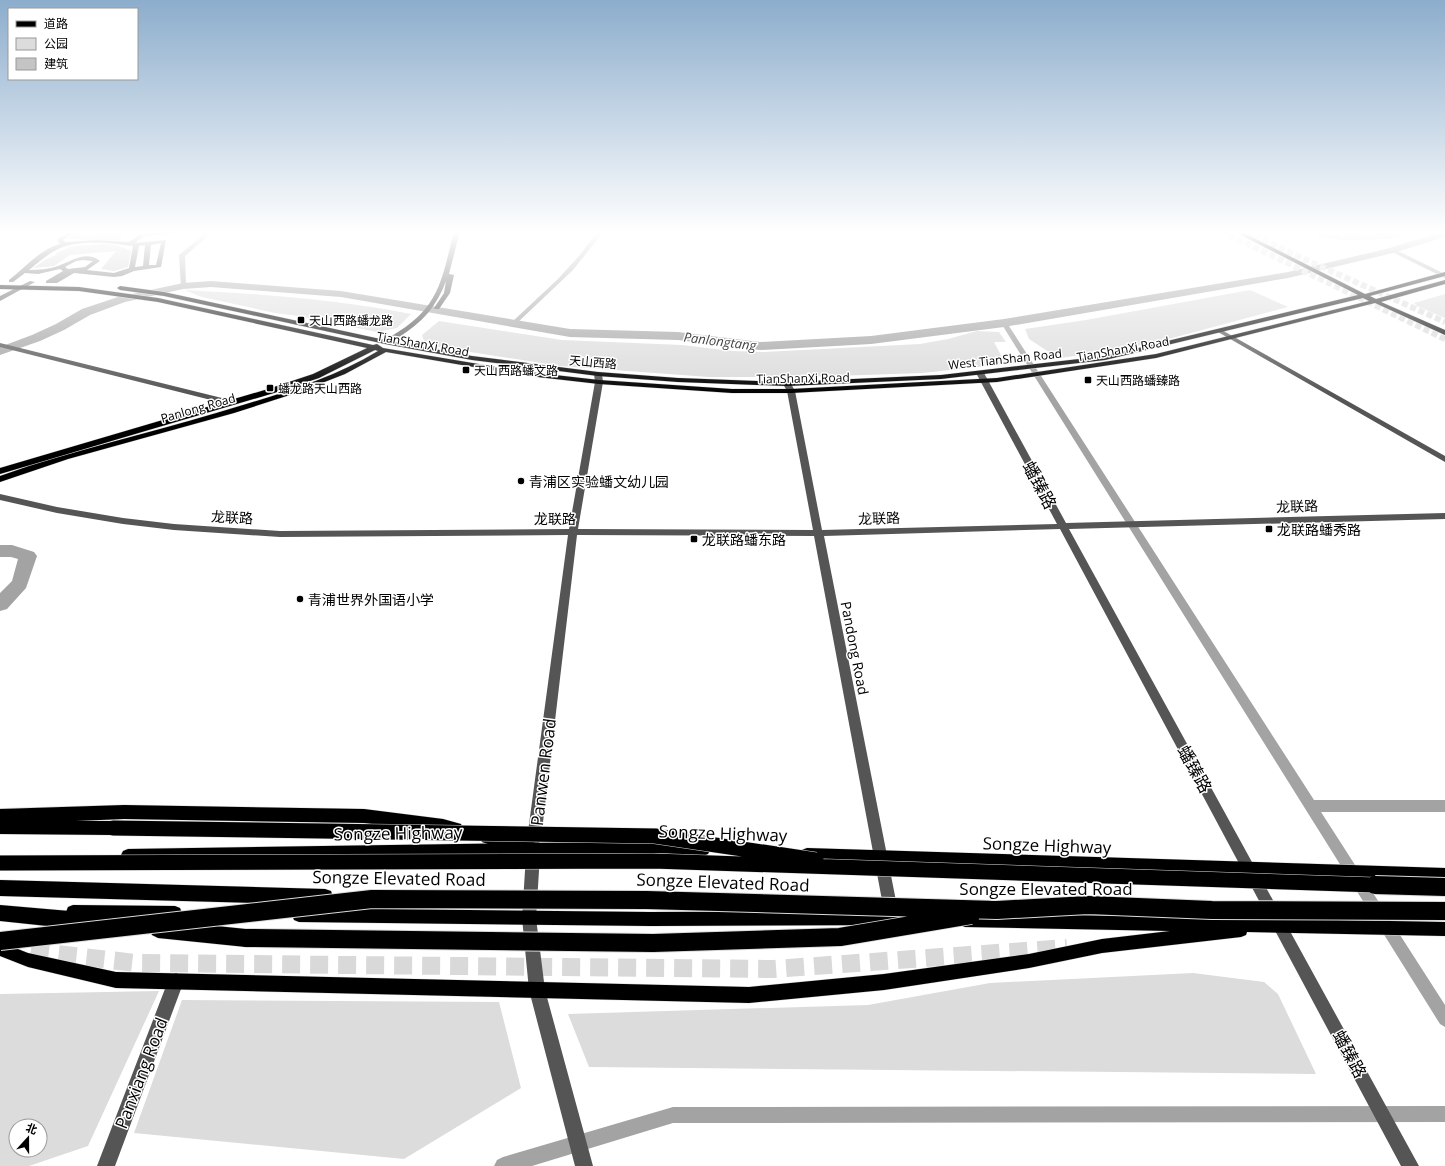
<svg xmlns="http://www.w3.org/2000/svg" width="1445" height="1166" font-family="'Open Sans','Noto Sans SC',sans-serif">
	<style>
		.green { fill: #dcdcdc; fill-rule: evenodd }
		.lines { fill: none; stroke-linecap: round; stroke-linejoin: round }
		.canal { fill: #a3a3a3; fill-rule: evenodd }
		.river { fill: #a3a3a3; fill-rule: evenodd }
		.building { fill: #c4c4c4 }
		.major-tunnel { stroke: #d9d9d9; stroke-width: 6; stroke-dasharray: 6 3; stroke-linecap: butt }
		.highway-tunnel { stroke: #d9d9d9; stroke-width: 18; stroke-dasharray: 18 10; stroke-linecap: butt }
		.major-casing { stroke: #dbdbdb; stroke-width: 1 }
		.highway-casing { stroke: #dbdbdb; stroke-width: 1 }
		.minor { fill: #555; fill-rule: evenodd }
		.major { fill: #000; fill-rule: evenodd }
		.highway { fill: #000; fill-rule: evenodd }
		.highway-bridge-far1-casing { stroke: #dbdbdb; stroke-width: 16; stroke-linecap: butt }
		.highway-bridge-casing { stroke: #dbdbdb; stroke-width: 20; stroke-linecap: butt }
		.highway-bridge-far1 { stroke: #000; stroke-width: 15 }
		.highway-bridge { stroke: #000; stroke-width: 18 }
		.poi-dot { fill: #000; stroke: #fff; stroke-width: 1.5 }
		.labels { text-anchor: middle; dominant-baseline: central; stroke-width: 3; stroke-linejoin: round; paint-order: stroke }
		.far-poi-label { font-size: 12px; fill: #000; stroke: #fff; text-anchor: start }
		.far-street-label { font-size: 12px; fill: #000; stroke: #fff }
		.far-water-label { font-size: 13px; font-style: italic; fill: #444; stroke: #fff }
		.poi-label { font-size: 14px; fill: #000; stroke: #fff; text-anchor: start }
		.street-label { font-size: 14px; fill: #000; stroke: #fff }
		.near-street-label { font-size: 17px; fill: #000; stroke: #fff }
	</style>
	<rect width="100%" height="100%" fill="#fff"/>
	<path class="green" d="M184,290C260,294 336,299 411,314L397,328L377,332L298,316L275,313L202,297Z
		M1250,290L1288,307L1161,341L1120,349L1041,361L1033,357L1049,352L1029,339L1025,329L1086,320Z
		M1445,294V318L1417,306L1414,303Z
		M439,321L562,340L682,345L732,351L764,352L920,344L948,339L977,331L999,332L1006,342H994L1004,361L1013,359L1016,363L922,373L805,377H709L560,366L439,347L424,341L422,335Z
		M1193,973L1264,982L1278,994L1316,1074L589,1067L568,1014L868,1005L990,983Z
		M159,991L88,1146L29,1166H0V994ZM16,1126H40V1150H16Z
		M182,1000L499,1002L521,1088L404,1159L134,1133Z"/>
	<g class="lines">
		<path class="canal" d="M208,231H214L185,256L186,286L181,287L179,255Z
			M598,231H604L573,270L516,324H512V322L558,279L579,256Z
			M1390,249H1394L1445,274V278L1390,251Z
			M1004,321L1007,323L1314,800H1445V812H1321L1445,1005V1027L1440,1024L1001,323Z
			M1445,1106V1122L673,1123L532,1166H494L497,1160L503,1157L673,1107Z"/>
		<path class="river" d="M1445,231V237L1393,253L1288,278L1004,327L871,344L760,350L678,340L570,337L341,297L211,287L183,289L125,302L90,315L64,330L40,341L0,355V347L32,335L56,324L82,309L118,297L183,283L211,281L341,291L570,329L678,332L760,342L871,336L1004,319L1288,272L1386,249Z
			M0,545H12L34,552L37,556L26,588L7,609L0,611V593L12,581L18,559L11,557H0Z"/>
	</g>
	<path class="building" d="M77,231H123L120,240L67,239Z
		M1316,231H1408V233L1389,239L1344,240L1315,236Z
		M108,244L119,246L131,251L128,267L114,271L101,269L116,251L70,255L54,266L33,268L45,260L58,254H55L69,247L84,245Z"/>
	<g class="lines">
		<path class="major-tunnel" d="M1221,231L1445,339
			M1247,231L1291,253L1445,322"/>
		<path class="highway-tunnel" d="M3,948L136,963L774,969L1067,948"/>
		<defs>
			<path id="major" d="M1233,231H1240L1365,294L1445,272V276L1370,296L1376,299L1445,280V284L1381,302L1445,330V335L1375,303L1156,358L997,382L791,393H732L599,384L520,375L386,352L345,374L299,392L234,413L68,459L0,482V476L29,466C100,444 172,427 243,405C290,391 337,376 378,351L375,350L319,378L274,393L0,474V468L268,389L313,374L367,348L158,302L79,291L0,289V285L79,287L158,298L373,345L377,344L383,348L520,371L599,380L732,389H791L997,378L1156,354L1369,301L1363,298L1105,360L941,379L787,386L678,382L598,376L472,360L385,344L164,296L120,290L117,288L120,286L164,292L385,340L472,356L598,372L678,378L787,382L941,375L1105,356L1358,295Z
				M656,841L703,844L708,846L710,850L708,854L703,856L656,853L128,861L123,859L121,855L123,851L128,849Z
				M807,848L1445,868V882L807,860L802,858L800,854L802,850Z
				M73,905L175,906L180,908L182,913L180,918L175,920L73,919L68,917L66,912L68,907Z
				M299,908L650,912L909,911L914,913L916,918L914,923L909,925L650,926L299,922L294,920L292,915L294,910Z
				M965,913L1445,922V936L1247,932L1246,935L1241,937L1102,953L1029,968L884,990L749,1003L116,988L28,967L0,956V942L28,953L116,972L749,987L884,974L1029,954L1102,939L1170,931L965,927L960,925L958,920L960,915Z"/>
			<path id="highway" d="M124,805L364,809L443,819L461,824L463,829L461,834L455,836L443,833L364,823L124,819L76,821H113L119,823L121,828L119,833L113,835L0,834V809Z
				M488,830L533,842L539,844L541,849L539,854L533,856L488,844L482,842L480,837L482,832Z
				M0,880L325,889L331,891L333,897L331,903L325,905L0,896Z
				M0,905L104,914L110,917L113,923L110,929L104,932L0,921Z
				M158,920L246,929L252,932L255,938L252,944L246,947L158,938L152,935L149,929L152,923Z"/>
		</defs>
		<use href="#major" class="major-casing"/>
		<use href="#highway" class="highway-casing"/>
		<path class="minor" d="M70,231H76L63,240L65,242L97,240L129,242L143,232L185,231L182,233L144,236L135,243L166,240L161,267L134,271L122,276L114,277L74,273L57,283H46V281L63,271L60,269L38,274L25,273L13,282H9V280C25,268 40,249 60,244L57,240L58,239ZM108,243L133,246L129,268L114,273L87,270L100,261C86,250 72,261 58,266C49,269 39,270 29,270C59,244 69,242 108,243ZM161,243L156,265H149L151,245ZM145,245L143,266L135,267L139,246ZM83,260L93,261L85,267L68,269L65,267L76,261Z
			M454,231H460L449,274L454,275L450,293L439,309H435L434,308L444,293L446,281C437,306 422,323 399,337C394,340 389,344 383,343V341C438,311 440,288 454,231Z
			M30,281L35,282L0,301V296Z
			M1220,329L1445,456V462L1218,332V330Z
			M0,343L234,401L235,403L231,405L0,347Z
			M977,371H983L984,373L1066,523L1445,513V519L1069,529L1419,1166H1401L1060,529L824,536L898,911L896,916L891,918L886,916L884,911L814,536L577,535L541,839L539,843L534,845L529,843L527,839L568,535L280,537L174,530L123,524L57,513L0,500V494L57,507L123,518L174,524L280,531L569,529L595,382L594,374L598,372L602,374L603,382L578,529L813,530L787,391L783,384L787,382H790L795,391L822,530L1057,524L976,373Z
			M533,849L538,851L540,855L536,918L545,990L593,1166H575L529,990L522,918L526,855L528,851Z
			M176,973L181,976L184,981L115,1166H97L168,981L171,976Z"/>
		<use href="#major" class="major"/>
		<use href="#highway" class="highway"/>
		<defs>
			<path id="highway-bridge-far1" d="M113,828L655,836L816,860
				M0,863L653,861L1406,886"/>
			<path id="highway-bridge" d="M1375,885L1445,887
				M246,938L653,943L840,937L971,915
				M0,941L372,899L646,900L997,910L1088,905L1212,910L1445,911"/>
		</defs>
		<use href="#highway-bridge-far1" class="highway-bridge-far1-casing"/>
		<use href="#highway-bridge" class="highway-bridge-casing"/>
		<use href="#highway-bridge-far1" class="highway-bridge-far1"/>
		<use href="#highway-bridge" class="highway-bridge"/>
	</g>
	<linearGradient id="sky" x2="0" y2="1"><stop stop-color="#8cadcc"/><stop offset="0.59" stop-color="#fff"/><stop offset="1" stop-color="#fff" stop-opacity="0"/></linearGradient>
	<rect width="1445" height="394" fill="url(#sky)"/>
	<g class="poi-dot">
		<rect x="297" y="316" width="8" height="8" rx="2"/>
		<rect x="462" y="366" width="8" height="8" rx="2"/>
		<rect x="1084" y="376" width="8" height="8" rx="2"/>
		<rect x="266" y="384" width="8" height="8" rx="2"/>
		<circle cx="521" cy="481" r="4"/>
		<rect x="1265" y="525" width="8" height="8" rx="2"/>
		<rect x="690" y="535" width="8" height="8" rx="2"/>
		<circle cx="300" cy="599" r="4"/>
	</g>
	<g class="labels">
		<g class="far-poi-label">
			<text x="309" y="320">天山西路蟠龙路</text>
			<text x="474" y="370">天山西路蟠文路</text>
			<text x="1096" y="380">天山西路蟠臻路</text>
			<text x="278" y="388">蟠龙路天山西路</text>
		</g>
		<g class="far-street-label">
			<text transform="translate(423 344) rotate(10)">TianShanXi Road</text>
			<text transform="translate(1123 349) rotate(-10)">TianShanXi Road</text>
			<text transform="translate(1005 359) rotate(-6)">West TianShan Road</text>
			<text transform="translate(593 362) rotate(5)">天山西路</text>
			<text transform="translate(803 378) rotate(-1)">TianShanXi Road</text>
			<text transform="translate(198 408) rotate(-16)">Panlong Road</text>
		</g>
		<g class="far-water-label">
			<text transform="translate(720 341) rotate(7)">Panlongtang</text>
		</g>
		<g class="poi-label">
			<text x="529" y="481">青浦区实验蟠文幼儿园</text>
			<text x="1277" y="529">龙联路蟠秀路</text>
			<text x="702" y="539">龙联路蟠东路</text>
			<text x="308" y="599">青浦世界外国语小学</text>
		</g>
		<g class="street-label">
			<text transform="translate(1297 506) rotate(-2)">龙联路</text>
			<text transform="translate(232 517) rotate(3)">龙联路</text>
			<text x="555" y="518">龙联路</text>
			<text transform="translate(879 518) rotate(-2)">龙联路</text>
			<text transform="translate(855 648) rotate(79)">Pandong Road</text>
		</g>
		<g class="near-street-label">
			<text transform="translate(1040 485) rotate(62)">蟠臻路</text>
			<text transform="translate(1195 769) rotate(61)">蟠臻路</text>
			<text transform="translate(543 772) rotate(-83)">Panwen Road</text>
			<text transform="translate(398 833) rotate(-1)">Songze Highway</text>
			<text transform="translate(723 833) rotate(2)">Songze Highway</text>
			<text transform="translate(1047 845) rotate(2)">Songze Highway</text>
			<text transform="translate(399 878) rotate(1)">Songze Elevated Road</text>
			<text transform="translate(723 882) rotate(2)">Songze Elevated Road</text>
			<text x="1046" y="888">Songze Elevated Road</text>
			<text transform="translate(1350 1054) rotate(62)">蟠臻路</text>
			<text transform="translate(141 1073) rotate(-69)">Panxiang Road</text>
		</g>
	</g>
	<rect x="8" y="8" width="130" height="72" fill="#ffffff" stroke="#999999"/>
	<rect x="16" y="21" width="20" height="6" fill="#000000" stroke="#999999"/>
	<text x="44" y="28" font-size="12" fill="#000000">道路</text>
	<rect x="16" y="38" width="20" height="12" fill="#dcdcdc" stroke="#999999"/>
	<text x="44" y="48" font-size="12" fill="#000000">公园</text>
	<rect x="16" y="58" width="20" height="12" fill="#c4c4c4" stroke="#999999"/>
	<text x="44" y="68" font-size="12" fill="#000000">建筑</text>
	<g transform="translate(28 1138) rotate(21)"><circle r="19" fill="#ffffff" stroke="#999999"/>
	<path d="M0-3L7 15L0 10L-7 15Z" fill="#000000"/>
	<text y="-6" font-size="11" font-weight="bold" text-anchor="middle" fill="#000000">北</text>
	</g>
</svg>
